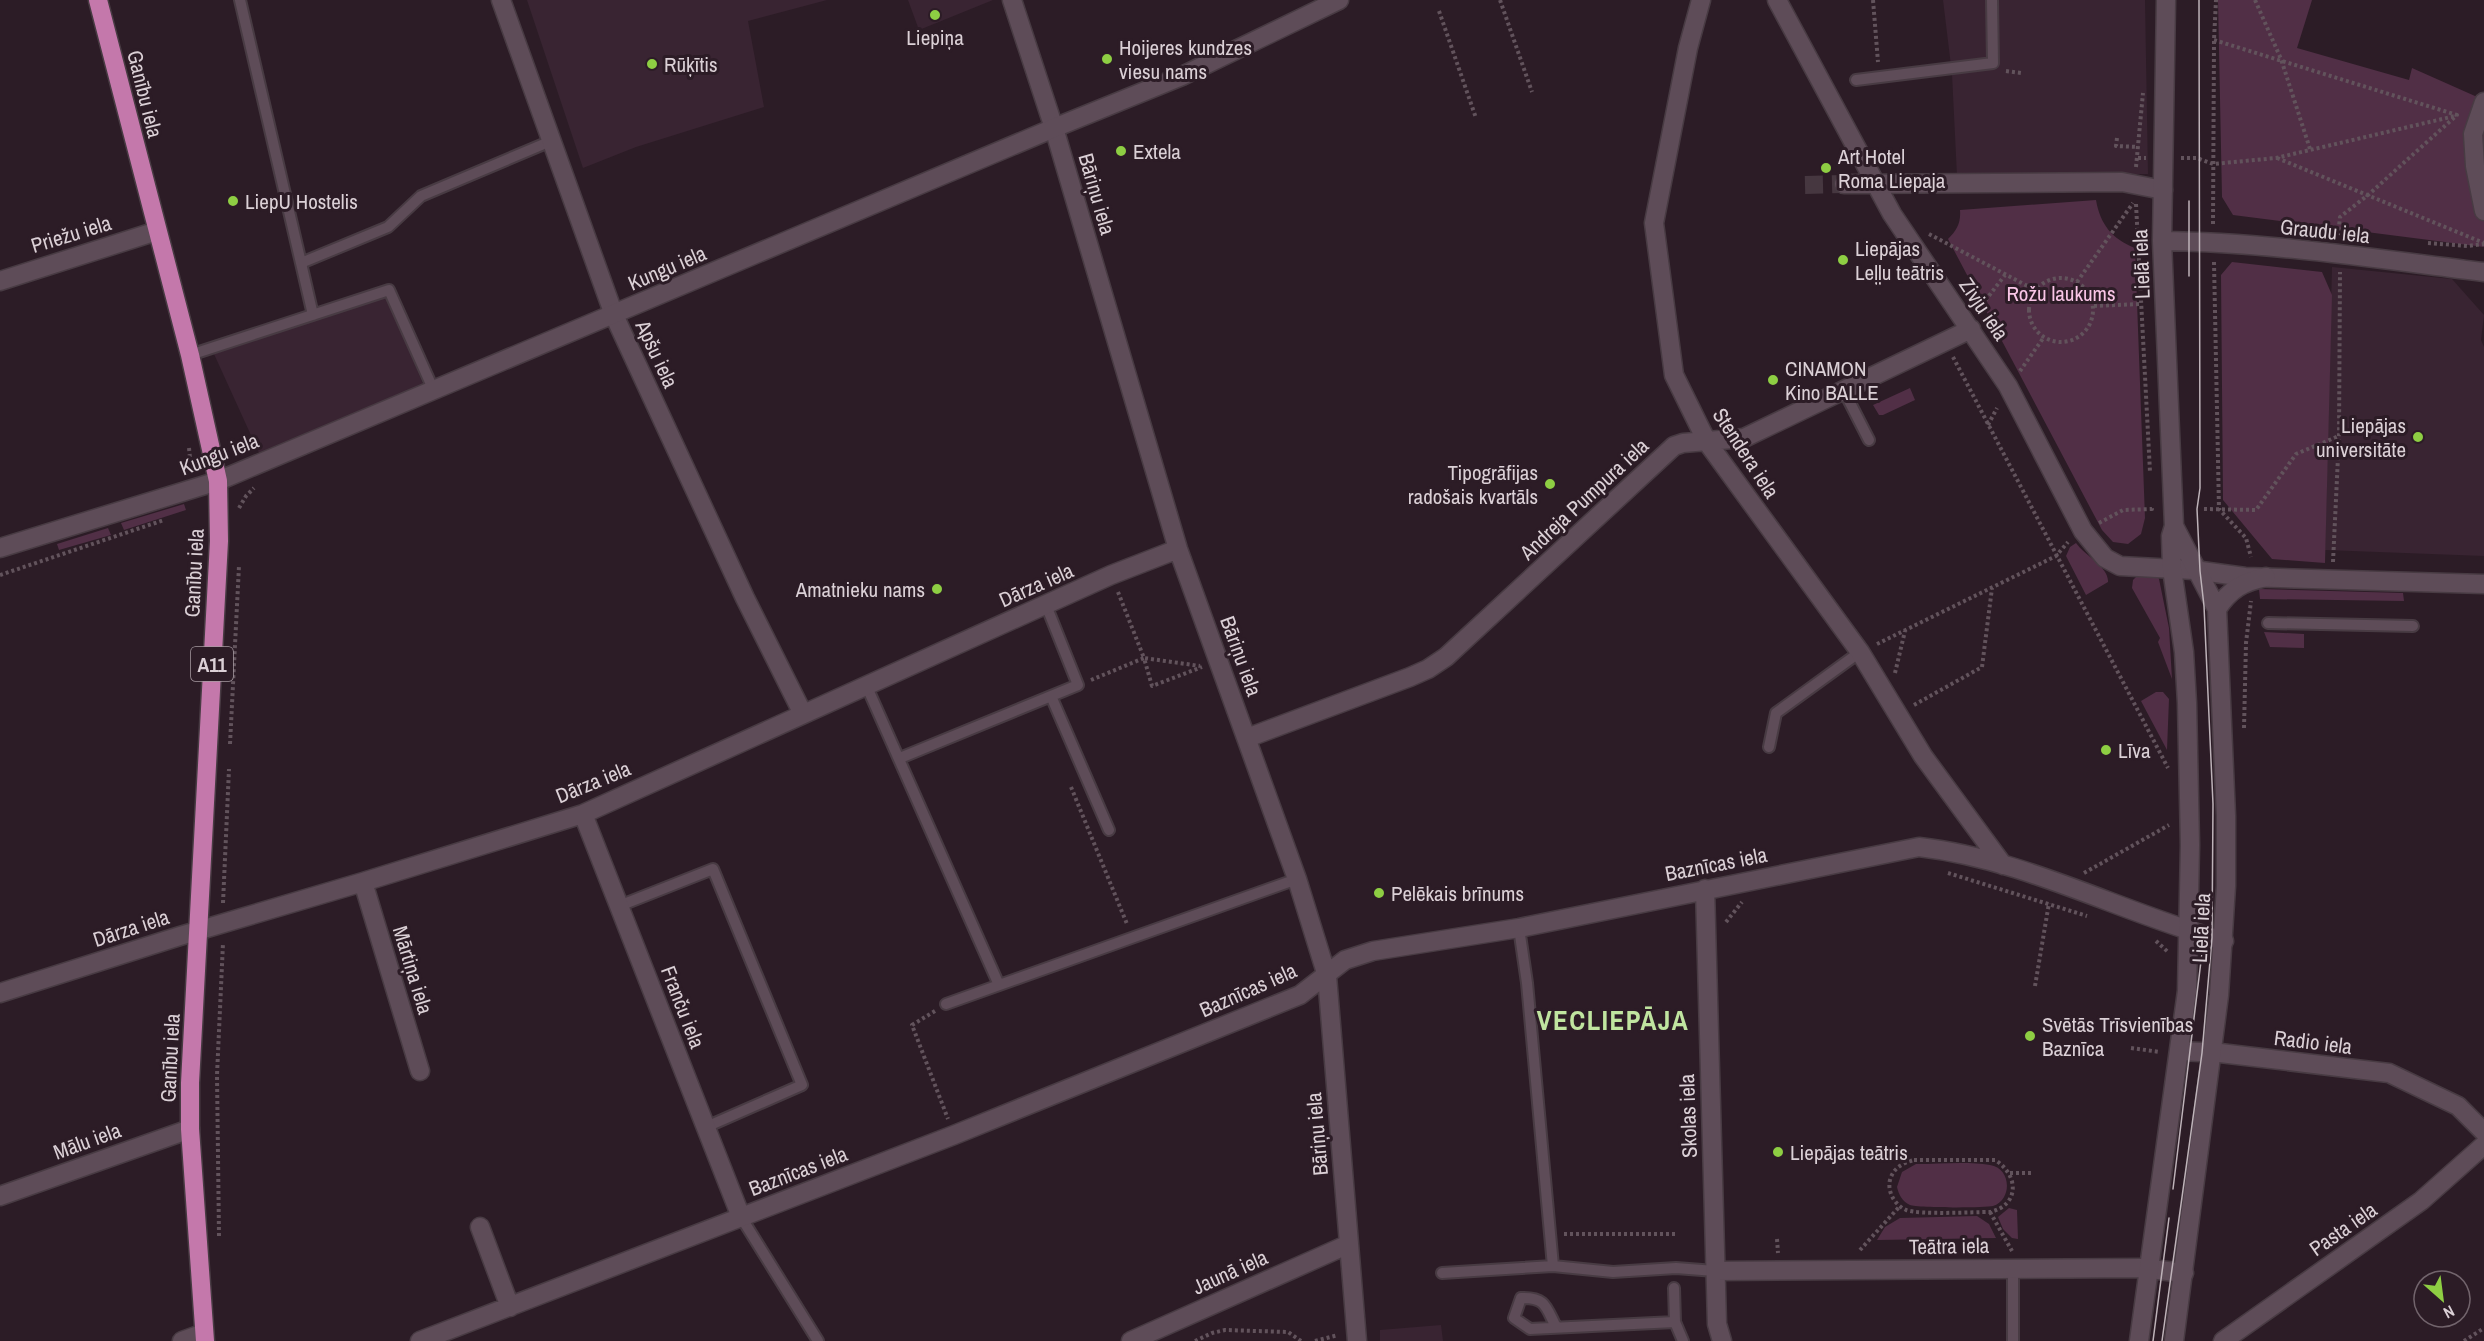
<svg xmlns="http://www.w3.org/2000/svg" width="2484" height="1341" font-family="'Archivo Narrow',sans-serif">
	<style>
		.built { fill: #392432 }
		.green { fill: #512f46 }
		.lines { fill: none; stroke-linecap: round; stroke-linejoin: round }
		.street-tunnel { stroke: #463740; stroke-width: 18; stroke-dasharray: 18 9; stroke-linecap: butt }
		.lane-casing { stroke: #483b43; stroke-width: 14 }
		.street-casing { stroke: #483b43; stroke-width: 21 }
		.secondary-casing { stroke: #483b43; stroke-width: 21 }
		.highway-casing { stroke: #483b43; stroke-width: 21 }
		.path { stroke: #62535c; stroke-width: 4; stroke-dasharray: 3 3; stroke-linecap: butt }
		.lane { stroke: #5e4c58; stroke-width: 10 }
		.street { stroke: #5e4c58; stroke-width: 18 }
		.secondary { stroke: #5e4c58; stroke-width: 18 }
		.highway { stroke: #c478ab; stroke-width: 18 }
		.tram { stroke: #beb3b9; stroke-width: 1.5 }
		.poi-dot { fill: #8ece43; stroke: #2c1c26; stroke-width: 2 }
		.labels { text-anchor: middle; dominant-baseline: central; stroke-width: 6; stroke-linejoin: round; paint-order: stroke }
		.shield { fill: #2c1c26; stroke: #a69aa1; stroke-width: 1.5 }
		.shield-label { font-size: 20px; font-weight: bold; fill: #dbd0d6 }
		.poi-label { font-size: 21px; fill: #dbd0d6; stroke: #2c1c26; text-anchor: start }
		.street-label { font-size: 21px; fill: #dbd0d6; stroke: #2c1c26 }
		.park-label { font-size: 21px; fill: #f9c5e6; stroke: #2c1c26 }
		.district-label { font-size: 27px; font-weight: bold; letter-spacing: 1.5px; fill: #c0e5a0; stroke: #2c1c26 }
	</style>
	<rect width="100%" height="100%" fill="#2c1c26"/>
	<path class="built" d="M527,0H827L748,21L764,107L636,147L583,168Z
		M908,0H993L919,30Z
		M1943,0H2145L2148,174L1957,176L1952,74Z
		M2332,267L2452,279L2484,315L2481,340L2484,347V556L2325,550Z
		M387,297L423,384L260,455L214,354Z
		M1441,1325L1443,1341H1380V1330Z"/>
	<path class="green" d="M2218,0H2312L2297,48L2409,80L2412,68L2484,100V247L2233,215L2222,197Z
		M2096,200C2100,224 2112,239 2135,248L2145,518L2141,534L2128,544L2113,542L2102,530L1948,239C1957,230 1961,223 1960,210Z
		M2232,262L2322,272L2332,295L2325,563L2272,559L2223,500L2221,275Z
		M1910,388L1915,400L1883,415H1879L1873,405Z
		M184,504L186,510L124,530L121,523Z
		M108,528L111,535L59,550L57,544Z
		M2076,543C2085,556 2109,567 2108,582L2086,595L2066,556L2070,547Z
		M2156,574L2159,579L2169,628L2172,679L2158,642L2160,638L2132,588L2133,580L2137,576Z
		M2259,589L2403,593L2404,601L2260,599Z
		M2264,632L2304,634V648L2270,647Z
		M2156,692H2163L2169,699L2167,750L2141,701Z
		M1916,1164C1940,1164 1967,1161 1990,1165C2011,1168 2013,1199 1993,1206C1985,1208 1916,1208 1910,1205C1902,1201 1899,1195 1897,1187L1902,1172Z
		M2009,1208L2017,1210L2018,1239L2012,1238L2003,1229L1998,1217Z
		M1977,1216L1989,1224L1996,1238L1877,1240L1885,1227L1900,1218Z"/>
	<g class="lines">
		<path class="street-tunnel" d="M1805,185L1844,184"/>
		<defs>
			<path id="lane" d="M240,0L301,263L388,227L421,196L551,141
				M1856,80L1993,63L1992,0
				M301,263L313,315
				M190,355L389,290L434,391
				M1844,391L1869,440
				M2268,623L2413,626
				M867,687L999,985
				M1051,696L1109,830
				M1769,747L1776,713L1860,652
				M900,758L1078,685L1046,605
				M619,906L713,869L802,1085L706,1127
				M1519,928L1527,983L1553,1266L1613,1272L1676,1268L1715,1271
				M946,1004L1297,879
				M741,1217L818,1341
				M2013,1268V1341
				M1442,1273L1553,1266
				M1674,1288L1675,1322L1683,1341
				M1556,1327C1546,1307 1546,1297 1521,1298L1514,1318L1530,1329L1675,1322"/>
			<path id="street" d="M501,0L614,315L745,598L803,714
				M1012,0L1054,128L1178,549L1297,879L1327,976L1357,1341
				M1701,0L1688,48L1654,223L1674,375L1707,442L1860,652L1923,756L2003,865
				M1777,0L1892,214L2008,386L2083,531L2105,558L2120,566L2194,570L2245,577L2484,584
				M2484,102L2473,134L2475,166L2484,211
				M1844,184L2122,182L2163,190
				M0,281L157,231
				M1247,738L1410,677L1428,669L1446,657L1674,446L1683,443L1744,438L1971,329
				M583,814L741,1217
				M363,882L420,1071
				M1705,889L1717,1324L1722,1341
				M0,993L180,936L363,882L583,814L1111,575L1178,549
				M2180,1051L2220,1053L2389,1073L2458,1106L2484,1132
				M0,1196L190,1129
				M480,1227L510,1307
				M1715,1271L2142,1268L2184,1273
				M182,1341L204,1333
				M420,1341L954,1135L1300,995L1345,960L1373,951L1519,928L1919,847C2025,859 2122,913 2224,941
				M1131,1341L1349,1244
				M2223,1341L2421,1201L2484,1145"/>
			<path id="secondary" d="M2162,241C2268,242 2378,259 2484,272
				M0,548L218,481L1054,128L1182,76L1339,0
				M2217,609C2230,589 2243,582 2266,577
				M2139,1341L2187,991L2190,845L2187,703L2184,652L2172,569L2171,536L2174,526L2162,241L2166,0
				M2174,1341L2219,995L2226,886V816L2217,609L2174,526"/>
			<path id="highway" d="M98,0L190,355L218,481L219,541L190,1083V1129L205,1341"/>
		</defs>
		<use href="#lane" class="lane-casing"/>
		<use href="#street" class="street-casing"/>
		<use href="#secondary" class="secondary-casing"/>
		<use href="#highway" class="highway-casing"/>
		<path class="path" d="M1500,0L1532,92
			M1873,0L1878,62
			M2255,0L2281,59L2310,149
			M1439,11L1476,118
			M2214,40L2457,115L2368,195L2340,217L2338,235
			M2006,71L2021,73
			M2117,138L2116,146L2138,147
			M2138,158H2146
			M2181,158H2197L2213,164L2276,158L2455,116
			M2277,158L2484,243
			M2136,167L2143,93
			M2136,204L2150,472
			M2213,224L2214,40L2216,0
			M1929,234L2035,290
			M2428,243L2467,246L2484,244
			M2214,262L2219,509L2246,538L2251,557
			M2029 310a32 32 0 1 1 64 0a32 32 0 1 1-64 0Z
			M2077,282L2133,203
			M2094,306L2141,304
			M1978,310L2005,275
			M1953,357L2168,768
			M2020,371L2044,337
			M1988,425L1997,408
			M229,442L243,450
			M189,448L191,468
			M239,508L246,496L254,488
			M2204,509L2256,510L2296,454L2339,436
			M2099,523L2123,510L2152,509V506
			M2333,562L2339,436L2340,272
			M0,575L164,520
			M1118,592L1144,658L1200,666
			M1877,644L2056,556L2068,542
			M1895,673L1905,631
			M1091,680L1144,658L1152,686L1202,667
			M1914,705L1982,667L1992,588
			M2244,728L2246,643L2251,601
			M230,744L239,566
			M1071,787L1127,924
			M1948,873L2087,916
			M2084,873L2169,825
			M223,903L229,769
			M1726,922L1742,902
			M2156,941L2168,952
			M2035,986L2049,903
			M935,1011L912,1025L948,1119
			M2131,1048L2160,1052
			M1914,1160H1995C2019,1175 2020,1205 1990,1212C1972,1212 1921,1215 1906,1210C1895,1205 1887,1192 1890,1180C1893,1168 1903,1163 1914,1160Z
			M2010,1173H2033
			M1990,1212L2012,1251
			M1564,1234H1675
			M219,1236L217,1075L223,943
			M1777,1239L1778,1253
			M1860,1250L1900,1206
			M1195,1341L1212,1333L1225,1330L1288,1332L1301,1341
			M1315,1341L1338,1335
			M2464,1341L2484,1328"/>
		<use href="#lane" class="lane"/>
		<use href="#street" class="street"/>
		<use href="#secondary" class="secondary"/>
		<use href="#highway" class="highway"/>
		<path class="tram" d="M2189,201V276
			M2173,1189L2202,953
			M2153,1341L2169,1218
			M2162,1341L2202,1053L2212,938L2213,804L2204,606L2200,571L2197,509L2200,488L2199,0"/>
	</g>
	<g class="poi-dot">
		<circle cx="935" cy="15" r="6"/>
		<circle cx="1107" cy="59" r="6"/>
		<circle cx="652" cy="64" r="6"/>
		<circle cx="1121" cy="151" r="6"/>
		<circle cx="1826" cy="168" r="6"/>
		<circle cx="233" cy="201" r="6"/>
		<circle cx="1843" cy="260" r="6"/>
		<circle cx="1773" cy="380" r="6"/>
		<circle cx="2418" cy="437" r="6"/>
		<circle cx="1550" cy="484" r="6"/>
		<circle cx="937" cy="589" r="6"/>
		<circle cx="2106" cy="750" r="6"/>
		<circle cx="1379" cy="893" r="6"/>
		<circle cx="2030" cy="1036" r="6"/>
		<circle cx="1778" cy="1152" r="6"/>
	</g>
	<g class="labels">
		<rect class="shield" x="191" y="647" width="42" height="34" rx="4.5"/>
		<g class="shield-label">
			<text x="212" y="664">A11</text>
		</g>
		<g class="poi-label">
			<text x="935" y="37" text-anchor="middle">Liepiņa</text>
			<text x="1119" y="47">Hoijeres kundzes<tspan x="1119" dy="24">viesu nams</tspan></text>
			<text x="664" y="64">Rūķītis</text>
			<text x="1133" y="151">Extela</text>
			<text x="1838" y="156">Art Hotel<tspan x="1838" dy="24">Roma Liepaja</tspan></text>
			<text x="245" y="201">LiepU Hostelis</text>
			<text x="1855" y="248">Liepājas<tspan x="1855" dy="24">Leļļu teātris</tspan></text>
			<text x="1785" y="368">CINAMON<tspan x="1785" dy="24">Kino BALLE</tspan></text>
			<text x="2406" y="425" text-anchor="end">Liepājas<tspan x="2406" dy="24">universitāte</tspan></text>
			<text x="1538" y="472" text-anchor="end">Tipogrāfijas<tspan x="1538" dy="24">radošais kvartāls</tspan></text>
			<text x="925" y="589" text-anchor="end">Amatnieku nams</text>
			<text x="2118" y="750">Līva</text>
			<text x="1391" y="893">Pelēkais brīnums</text>
			<text x="2042" y="1024">Svētās Trīsvienības<tspan x="2042" dy="24">Baznīca</tspan></text>
			<text x="1790" y="1152">Liepājas teātris</text>
		</g>
		<g class="street-label">
			<text transform="translate(145 94) rotate(76)">Ganību iela</text>
			<text transform="translate(1097 194) rotate(74)">Bāriņu iela</text>
			<text transform="translate(2325 231) rotate(6)">Graudu iela</text>
			<text transform="translate(71 234) rotate(-17)">Priežu iela</text>
			<text transform="translate(2141 264) rotate(-92)">Lielā iela</text>
			<text transform="translate(667 268) rotate(-23)">Kungu iela</text>
			<text transform="translate(1984 309) rotate(56)">Zivju iela</text>
			<text transform="translate(657 354) rotate(65)">Apšu iela</text>
			<text transform="translate(1746 453) rotate(57)">Stendera iela</text>
			<text transform="translate(219 454) rotate(-21)">Kungu iela</text>
			<text transform="translate(1584 499) rotate(-43)">Andreja Pumpura iela</text>
			<text transform="translate(194 573) rotate(-87)">Ganību iela</text>
			<text transform="translate(1036 585) rotate(-24)">Dārza iela</text>
			<text transform="translate(1241 656) rotate(70)">Bāriņu iela</text>
			<text transform="translate(593 782) rotate(-22)">Dārza iela</text>
			<text transform="translate(1716 864) rotate(-11)">Baznīcas iela</text>
			<text transform="translate(131 928) rotate(-18)">Dārza iela</text>
			<text transform="translate(2201 928) rotate(-87)">Lielā iela</text>
			<text transform="translate(413 970) rotate(73)">Mārtiņa iela</text>
			<text transform="translate(1248 990) rotate(-24)">Baznīcas iela</text>
			<text transform="translate(683 1007) rotate(69)">Franču iela</text>
			<text transform="translate(2313 1042) rotate(7)">Radio iela</text>
			<text transform="translate(170 1058) rotate(-87)">Ganību iela</text>
			<text transform="translate(1688 1116) rotate(-92)">Skolas iela</text>
			<text transform="translate(1317 1134) rotate(-95)">Bāriņu iela</text>
			<text transform="translate(87 1141) rotate(-20)">Mālu iela</text>
			<text transform="translate(798 1171) rotate(-21)">Baznīcas iela</text>
			<text transform="translate(2343 1229) rotate(-35)">Pasta iela</text>
			<text transform="translate(1949 1246) rotate(-1)">Teātra iela</text>
			<text transform="translate(1230 1272) rotate(-24)">Jaunā iela</text>
		</g>
		<g class="park-label">
			<text x="2061" y="293">Rožu laukums</text>
		</g>
		<g class="district-label">
			<text x="1613" y="1020">VECLIEPĀJA</text>
		</g>
	</g>
	<g transform="translate(2442 1299) rotate(152)"><circle r="28" fill="#2c1c26" stroke="#72646c" stroke-width="1.5"/>
	<path d="M0-4.5L10 22L0 15L-10 22Z" fill="#8ece43"/>
	<text y="-9" font-size="16" font-weight="bold" text-anchor="middle" fill="#dbd0d6">N</text>
	</g>
</svg>
